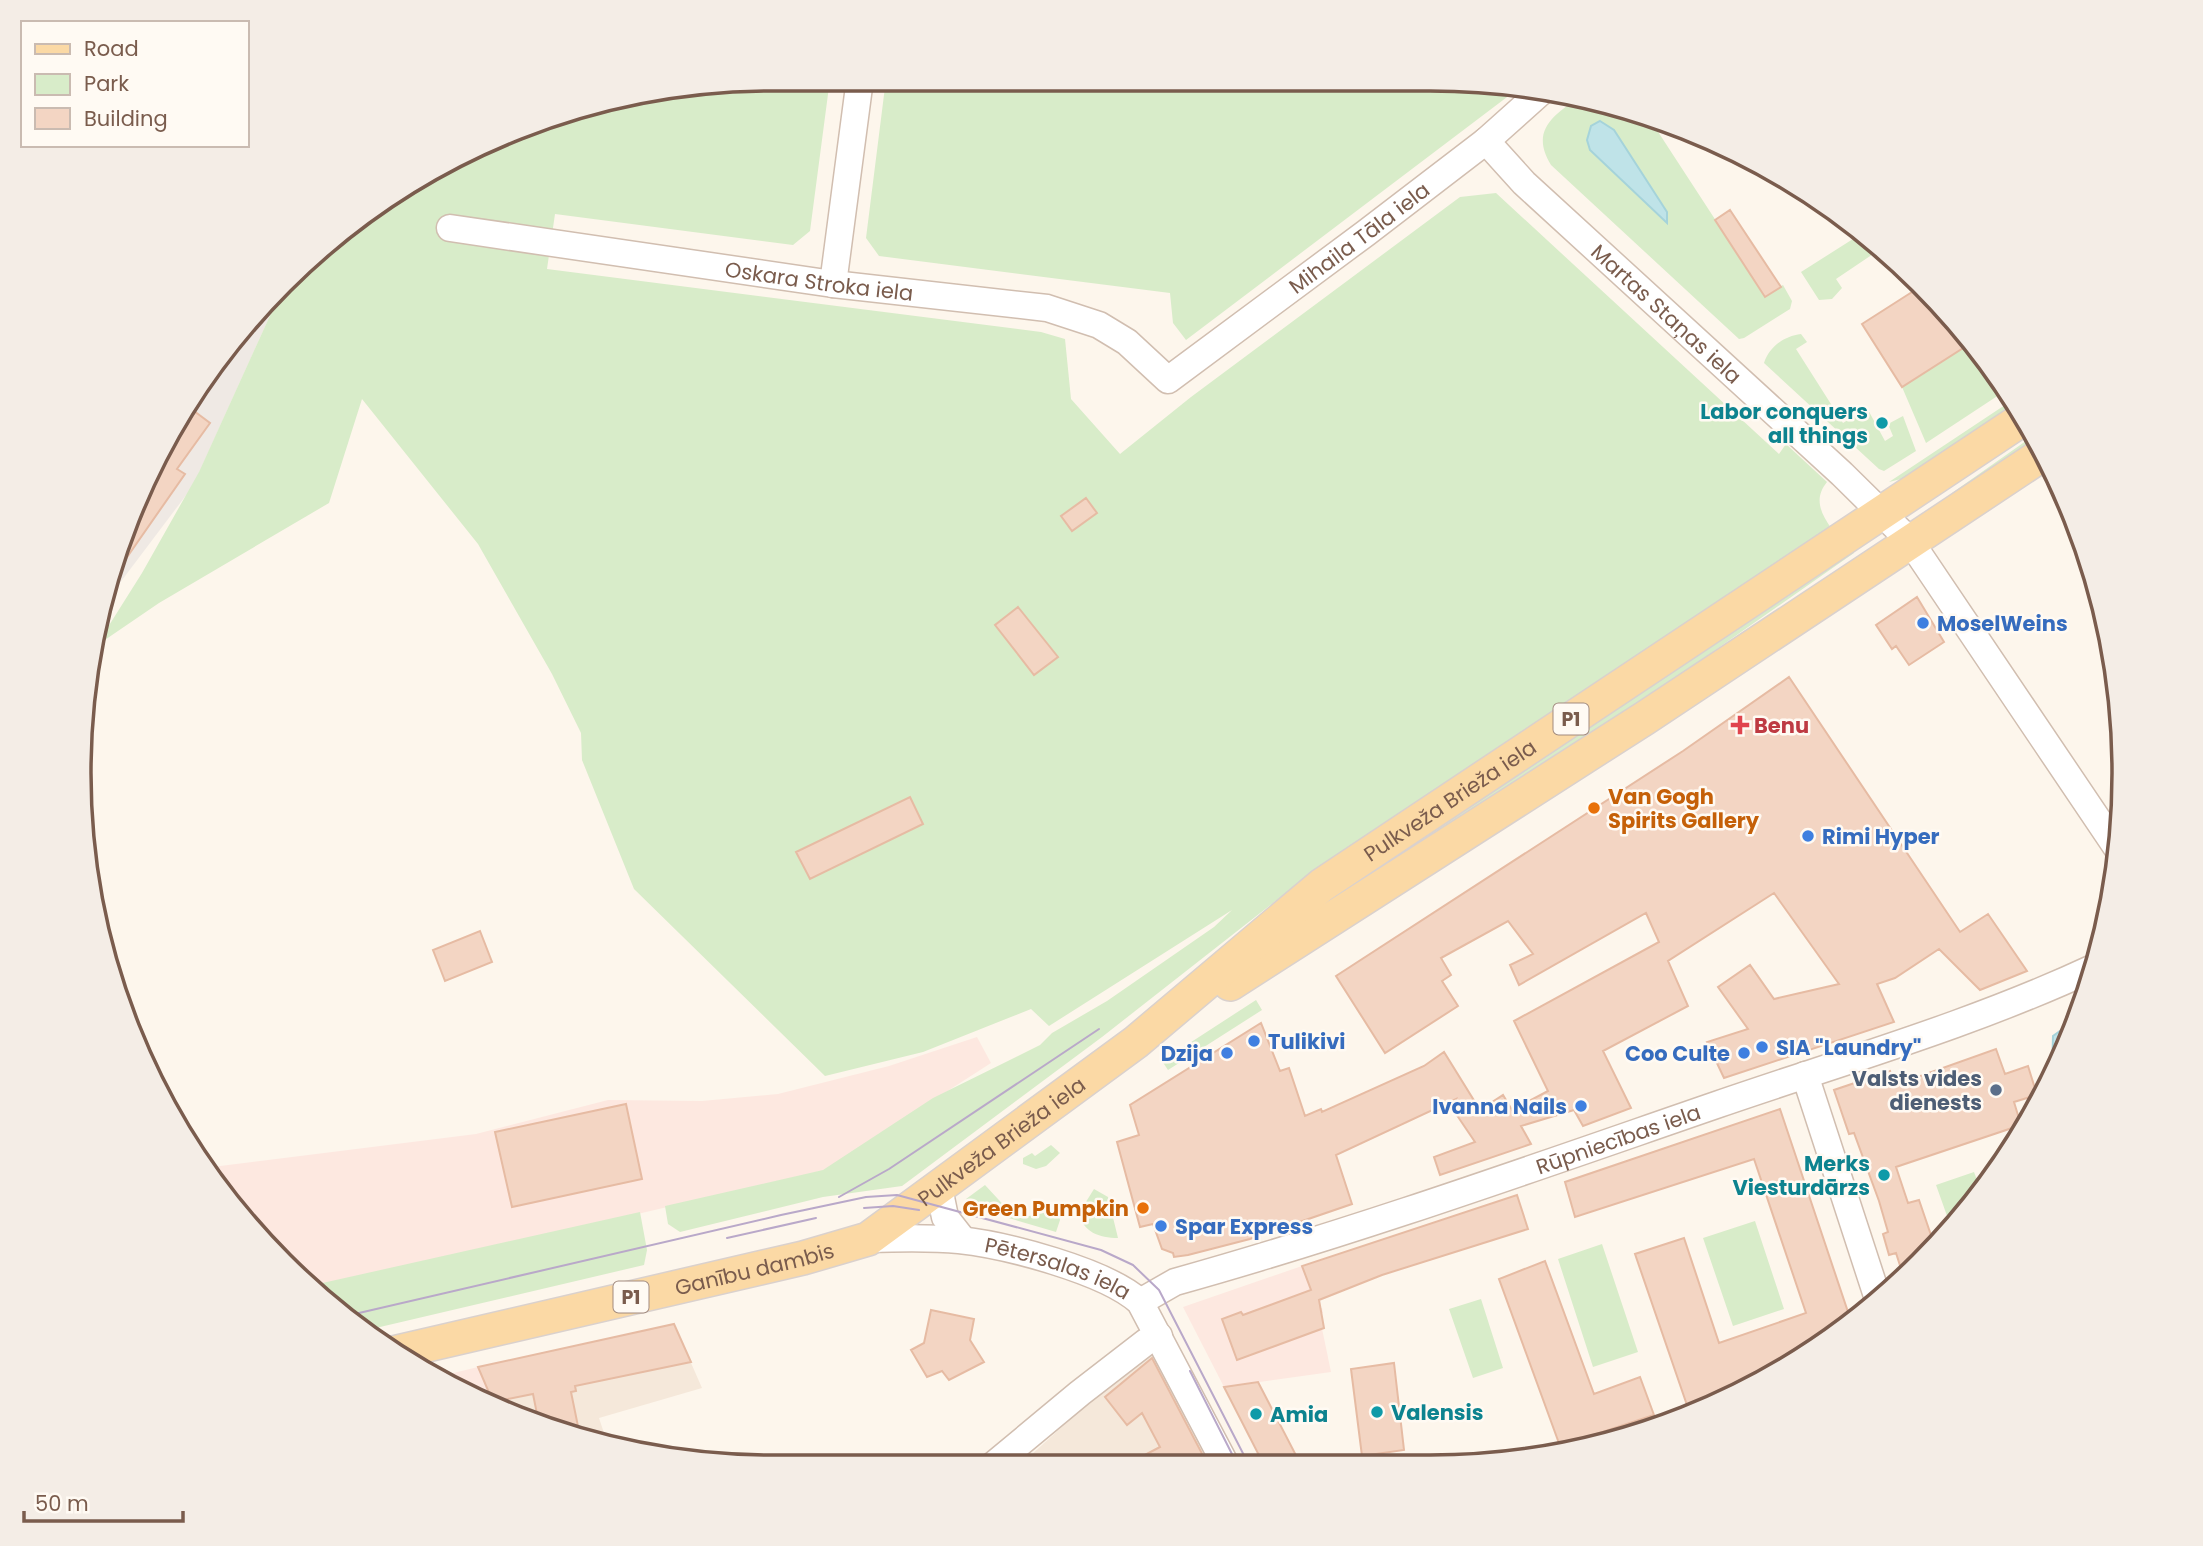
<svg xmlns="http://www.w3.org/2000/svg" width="2203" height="1546" font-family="Poppins,sans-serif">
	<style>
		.residential { fill: #f5e8da }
		.commercial { fill: #fde8e0 }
		.industrial { fill: #efe9e4 }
		.green { fill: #d8ecc9 }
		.water { fill: #bfe3e8; stroke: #a5d3da; stroke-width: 2 }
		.building { fill: #f3d5c3; stroke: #e6bba3; stroke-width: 2 }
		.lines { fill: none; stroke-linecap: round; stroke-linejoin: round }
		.minor-casing { stroke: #d1beb0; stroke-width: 29 }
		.major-casing { stroke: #dad1cd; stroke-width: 36 }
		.minor { stroke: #fff; stroke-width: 26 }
		.major { stroke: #fbd9a5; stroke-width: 33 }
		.tram { stroke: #b9a8c9; stroke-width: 2 }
		.culture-dot { fill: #0f9aa8; stroke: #fffaf3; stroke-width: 2.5 }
		.shop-dot { fill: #3f7fe0; stroke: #fffaf3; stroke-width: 2.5 }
		.health-dot { fill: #e0444e; stroke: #fffaf3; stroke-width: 2.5 }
		.food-dot { fill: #e8710a; stroke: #fffaf3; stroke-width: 2.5 }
		.service-dot { fill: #5c6f8a; stroke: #fffaf3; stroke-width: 2.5 }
		.labels { text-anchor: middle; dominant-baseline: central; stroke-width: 5; stroke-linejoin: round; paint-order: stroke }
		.shield { fill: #fffaf3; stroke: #a28b7f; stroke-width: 2 }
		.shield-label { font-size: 19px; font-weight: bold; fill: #7a5c4d }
		.street-label { font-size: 21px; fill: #7a5c4d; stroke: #fffaf3 }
		.culture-label { font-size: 21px; font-weight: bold; fill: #0d838f; stroke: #fffaf3; text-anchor: end }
		.shop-label { font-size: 21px; font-weight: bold; fill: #366cbe; stroke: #fffaf3; text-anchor: start }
		.health-label { font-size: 21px; font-weight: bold; fill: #be3a42; stroke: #fffaf3; text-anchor: start }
		.food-label { font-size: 21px; font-weight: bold; fill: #c56008; stroke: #fffaf3; text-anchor: start }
		.service-label { font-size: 21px; font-weight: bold; fill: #4e5e75; stroke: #fffaf3; text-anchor: end }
		.rim { fill: none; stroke: #7a5c4d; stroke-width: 3.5 }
	</style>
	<rect width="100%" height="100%" fill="#fdf6ec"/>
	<path class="residential" d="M674,1324L702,1388L599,1418L608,1445L495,1408L478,1367Z
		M1157,1340L1220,1467H1018Z"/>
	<path class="commercial" d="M977,1037L991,1063L825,1170L314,1290L282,1264L204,1168L476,1134L608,1100L702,1101L778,1094L889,1066Z
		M1302,1266L1317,1309L1322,1308L1323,1313L1319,1314L1331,1372L1224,1387L1183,1307Z
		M478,1367L495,1408L437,1377Z"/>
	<path class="industrial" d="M282,289L193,486L107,600L132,507L172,426L251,316Z"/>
	<path class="green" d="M773,79H830L810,231L793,245L555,214L547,269L1041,332L1065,339L1071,399L1120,454L1191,397L1460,197L1496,193L1779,454L1786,444L1827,482C1814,498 1820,512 1831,528L1629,661L1508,746L1315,870L1102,1037L902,1186L823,1197L680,1232L668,1224L665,1206L823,1170L933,1098L1040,1045L1052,1033L1107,1001L1214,927L1232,910L1049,1026L1031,1009L923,1052L825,1076L634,889L582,760L581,733L552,674L478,544L362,399L329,503L159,603L96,646L142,573L199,472L282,289L388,196L507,132L593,103Z
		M886,79H1430L1519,88L1186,340L1173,323L1170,293L879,256L866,238Z
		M1580,97L1651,121L1765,296L1783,285L1792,301L1790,309L1744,338L1739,339L1551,165C1530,131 1553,115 1580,97Z
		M1864,232L1882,248L1836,279L1842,288L1832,299L1819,300L1801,272Z
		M1801,334L1807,342L1796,349L1843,423L1867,408L1885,441L1893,436L1888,424L1903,416L1916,451L1884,471L1879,469L1764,363C1769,347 1784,336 1801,334Z
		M1971,343L2008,389L1926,443L1902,387Z
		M2014,399L2017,406L1909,477L1889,482Z
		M2033,436L2036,442L1955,495L1952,493Z
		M1851,548L1854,553L1611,723L1345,896V886Z
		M1256,1000L1262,1010L1168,1070L1162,1061Z
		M1051,1145L1060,1153L1046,1166L1036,1169L1023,1164V1158L1032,1153L1035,1156Z
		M1974,1172L1981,1191L1951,1227L1936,1185Z
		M985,1185L1010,1212L1029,1216L1058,1210L1060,1220L1056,1232L975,1208L966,1199Z
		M1094,1189L1108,1197L1118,1238C1099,1238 1083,1232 1079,1213Z
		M640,1212L647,1250L644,1265L363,1331L309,1286Z
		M1755,1221L1784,1309L1733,1326L1703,1238Z
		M1602,1244L1638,1352L1593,1367L1558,1259Z
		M1481,1299L1503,1368L1473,1378L1449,1309Z"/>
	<path class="water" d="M1600,121L1614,130L1667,212V223L1590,150L1587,140L1591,126Z
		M2078,1018L2071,1039L2052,1075L2053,1036Z"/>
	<path class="building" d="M1730,210L1781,287L1765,297L1715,220Z
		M1923,285L1971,343L1902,387L1862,324Z
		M186,405L210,423L177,469L185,474L116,573L132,507L172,426Z
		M1086,498L1097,513L1072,531L1061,516Z
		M1917,597L1944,642L1909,665L1896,646L1892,649L1876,625Z
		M1018,607L1058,657L1034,675L995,625Z
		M1789,677L1960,932L1988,914L2027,971L1980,990L1939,949L1895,978L1877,984L1894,1022L1724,1078L1707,1042L1748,1029L1718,987L1750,965L1774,999L1839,984L1774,893L1668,961L1688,1006L1603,1051L1631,1108L1583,1126L1574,1110L1521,1126L1531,1144L1440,1175L1434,1157L1475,1142L1452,1108L1456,1099L1336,1155L1352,1204L1250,1239L1188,1255L1174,1257L1173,1253L1162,1249L1153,1224L1140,1227L1117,1142L1139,1135L1130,1105L1261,1023L1280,1071L1289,1068L1305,1116L1321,1109L1322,1112L1424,1066L1444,1052L1480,1110L1503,1095L1512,1110L1548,1091L1514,1021L1659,942L1646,913L1519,985L1510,965L1533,954L1508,921L1441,958L1451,975L1442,981L1458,1006L1385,1053L1336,976L1683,751Z
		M910,797L923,824L810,879L796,852Z
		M480,931L492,962L445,981L433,950Z
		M1996,1049L2005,1074L2028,1066L2037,1095L2014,1102L2021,1125L1896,1167L1908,1203L1919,1200L1935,1247L1904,1278L1896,1253L1889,1255L1883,1234L1888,1232L1879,1201L1854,1133L1849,1134L1834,1090L1890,1071L1895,1085Z
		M626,1104L642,1179L512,1207L495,1132Z
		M1780,1109L1851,1321L1816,1350L1756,1385L1688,1408L1635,1254L1684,1238L1719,1343L1806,1313L1754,1159L1575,1217L1565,1182Z
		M1517,1195L1528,1229L1382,1275L1319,1300L1324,1328L1237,1360L1222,1319L1241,1312L1243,1315L1311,1290L1302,1266Z
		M1545,1261L1594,1394L1640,1377L1654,1415L1560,1446L1499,1279Z
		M931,1310L974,1319L970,1340L984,1362L949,1380L942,1371L927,1377L911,1350L924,1343Z
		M674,1324L691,1362L575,1386L576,1391L571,1392L580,1436L539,1424L533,1394L493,1402L478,1367Z
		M1152,1358L1209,1467H1122L1160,1447L1142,1413L1127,1425L1105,1397Z
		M1394,1363L1404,1450L1362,1456L1351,1369Z
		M1258,1382L1302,1467H1265L1224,1387Z"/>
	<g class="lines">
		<defs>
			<g id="minor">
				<path id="s1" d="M1486,141L1524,183L1842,474L1910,541L2117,848"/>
				<path id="s2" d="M450,228L833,284L1047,308L1099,325L1127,342L1168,380L1366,233L1486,141L1543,90"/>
				<path d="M833,284L860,79"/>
				<path d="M1805,1075L1878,1299"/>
				<path d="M939,1188L945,1217L963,1240"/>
				<path id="s3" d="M868,1239C899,1238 929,1237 959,1240C1006,1245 1106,1271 1140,1302L1227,1467"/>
				<path id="s4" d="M1140,1302L1175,1282C1358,1231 1539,1166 1719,1104C1844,1061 1973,1024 2093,968"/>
				<path d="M991,1467L1080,1393L1146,1342L1159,1336"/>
			</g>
			<g id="major">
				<path d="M1230,984L1645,718L2043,454"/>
				<path id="s5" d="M393,1353L803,1258L868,1239L1136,1042L1322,885L2024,418"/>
			</g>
		</defs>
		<use href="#minor" class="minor-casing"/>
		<use href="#major" class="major-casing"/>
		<use href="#minor" class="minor"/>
		<use href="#major" class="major"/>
		<path class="tram" d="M839,1197L889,1169L1099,1029
			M864,1208L893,1206L919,1210
			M727,1238L816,1218
			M346,1316L781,1215L866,1197L897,1195L1101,1250L1133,1265L1159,1290L1250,1467
			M1190,1371L1234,1458"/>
	</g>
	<g class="culture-dot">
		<circle cx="1882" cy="423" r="7"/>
		<circle cx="1884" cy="1175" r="7"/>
		<circle cx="1377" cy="1412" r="7"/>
		<circle cx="1256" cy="1414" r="7"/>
	</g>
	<g class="shop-dot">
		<circle cx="1923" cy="623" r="7"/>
		<circle cx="1808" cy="836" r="7"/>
		<circle cx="1254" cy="1041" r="7"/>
		<circle cx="1762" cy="1047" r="7"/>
		<circle cx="1227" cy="1053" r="7"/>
		<circle cx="1744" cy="1053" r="7"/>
		<circle cx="1581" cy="1106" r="7"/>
		<circle cx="1161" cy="1226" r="7"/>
	</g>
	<path class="health-dot" d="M1736.5 714.5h7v7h7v7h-7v7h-7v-7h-7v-7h7z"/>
	<g class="food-dot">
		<circle cx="1594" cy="808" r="7"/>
		<circle cx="1143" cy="1208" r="7"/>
	</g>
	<circle class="service-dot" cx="1996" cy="1090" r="7"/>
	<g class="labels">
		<g class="shield">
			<rect x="1553.5" y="703.5" width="35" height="31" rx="5"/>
			<rect x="613.5" y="1281.5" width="35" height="31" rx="5"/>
		</g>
		<g class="shield-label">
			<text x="1571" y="719">P1</text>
			<text x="631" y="1297">P1</text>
		</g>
		<g class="street-label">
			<text stroke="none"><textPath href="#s2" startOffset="984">Mihaila Tāla iela</textPath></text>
			<text stroke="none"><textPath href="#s2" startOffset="373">Oskara Stroka iela</textPath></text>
			<text stroke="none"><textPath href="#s1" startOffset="250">Martas Staņas iela</textPath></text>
			<text stroke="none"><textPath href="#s5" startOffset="1218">Pulkveža Brieža iela</textPath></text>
			<text stroke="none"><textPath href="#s4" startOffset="506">Rūpniecības iela</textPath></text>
			<text stroke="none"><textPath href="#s5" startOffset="654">Pulkveža Brieža iela</textPath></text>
			<text stroke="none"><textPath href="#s5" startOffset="371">Ganību dambis</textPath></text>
			<text stroke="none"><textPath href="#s3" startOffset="194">Pētersalas iela</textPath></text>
		</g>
		<g class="culture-label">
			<text x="1868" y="411">Labor conquers<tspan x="1868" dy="24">all things</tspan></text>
			<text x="1870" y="1163">Merks<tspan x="1870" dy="24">Viesturdārzs</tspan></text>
			<text x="1391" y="1412" text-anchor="start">Valensis</text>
			<text x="1270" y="1414" text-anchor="start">Amia</text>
		</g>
		<g class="shop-label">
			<text x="1937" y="623">MoselWeins</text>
			<text x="1822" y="836">Rimi Hyper</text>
			<text x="1268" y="1041">Tulikivi</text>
			<text x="1776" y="1047">SIA "Laundry"</text>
			<text x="1213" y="1053" text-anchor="end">Dzija</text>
			<text x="1730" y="1053" text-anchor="end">Coo Culte</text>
			<text x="1567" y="1106" text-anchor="end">Ivanna Nails</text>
			<text x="1175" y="1226">Spar Express</text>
		</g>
		<g class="health-label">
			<text x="1754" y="725">Benu</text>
		</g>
		<g class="food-label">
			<text x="1608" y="796">Van Gogh<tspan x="1608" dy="24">Spirits Gallery</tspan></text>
			<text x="1129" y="1208" text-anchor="end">Green Pumpkin</text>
		</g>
		<g class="service-label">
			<text x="1982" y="1078">Valsts vides<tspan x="1982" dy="24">dienests</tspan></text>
		</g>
	</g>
	<path d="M0 0H2203V1546H0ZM773 91H1430A682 682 0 0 1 2112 773V773A682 682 0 0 1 1430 1455H773A682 682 0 0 1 91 773V773A682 682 0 0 1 773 91Z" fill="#f4ede6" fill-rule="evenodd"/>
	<path class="rim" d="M773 91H1430A682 682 0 0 1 2112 773V773A682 682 0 0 1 1430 1455H773A682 682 0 0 1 91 773V773A682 682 0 0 1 773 91Z"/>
	<rect x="21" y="21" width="228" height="126" fill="#fffaf3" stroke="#cabbb1" stroke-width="2"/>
	<rect x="35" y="44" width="35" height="10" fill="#fbd9a5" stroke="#cabbb1" stroke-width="2"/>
	<text x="84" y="56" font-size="21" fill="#7a5c4d">Road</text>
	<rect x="35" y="74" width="35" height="21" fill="#d8ecc9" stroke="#cabbb1" stroke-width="2"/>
	<text x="84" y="91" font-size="21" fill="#7a5c4d">Park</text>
	<rect x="35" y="108" width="35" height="21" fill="#f3d5c3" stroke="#cabbb1" stroke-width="2"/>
	<text x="84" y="126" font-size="21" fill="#7a5c4d">Building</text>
	<path d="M24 1511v10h159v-10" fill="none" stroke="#7a5c4d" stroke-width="3.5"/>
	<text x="35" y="1511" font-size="21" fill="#7a5c4d" stroke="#fffaf3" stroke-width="5" paint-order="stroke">50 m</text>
</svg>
